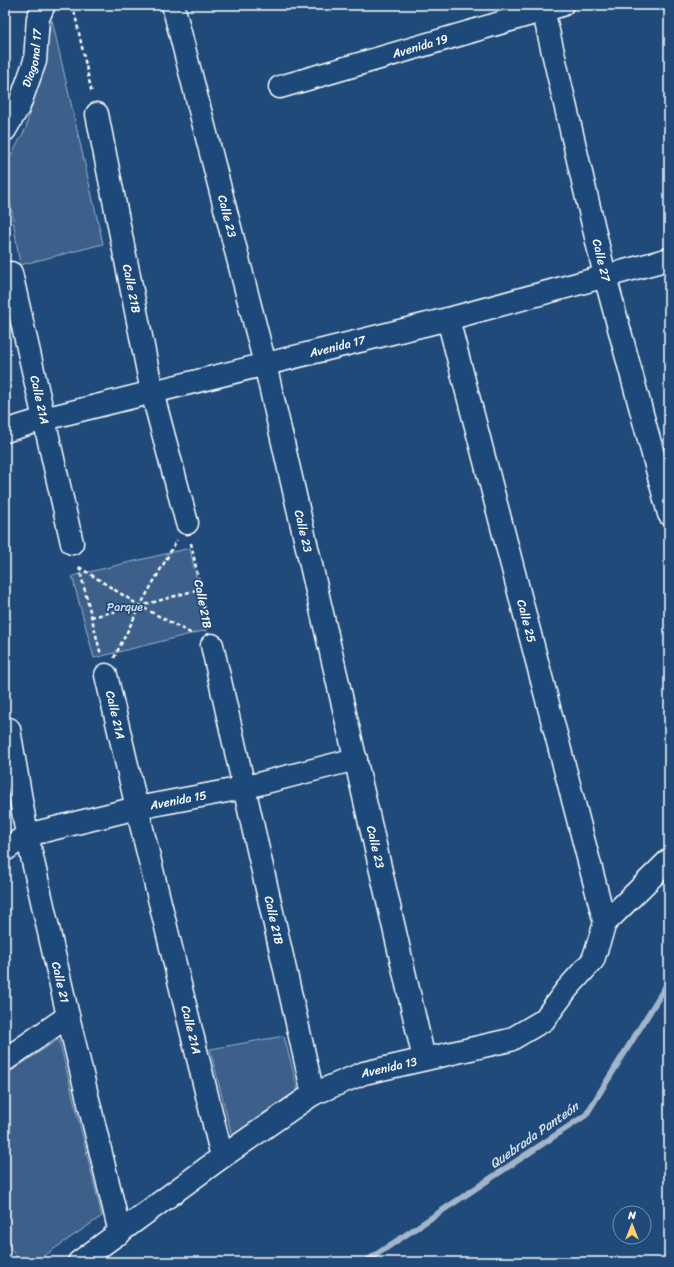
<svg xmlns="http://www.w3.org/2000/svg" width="674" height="1267" font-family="Sriracha,sans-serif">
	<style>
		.green { fill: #3c618b; stroke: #9eb0c5 }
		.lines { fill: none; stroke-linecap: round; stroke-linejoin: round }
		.stream { stroke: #a3b5c8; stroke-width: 6 }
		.street-casing { stroke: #fff; stroke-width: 25 }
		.path { stroke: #fff; stroke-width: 2.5; stroke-dasharray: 4 3; stroke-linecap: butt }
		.street { stroke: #1f4a7a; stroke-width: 22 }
		.labels { text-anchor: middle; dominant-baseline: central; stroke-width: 3.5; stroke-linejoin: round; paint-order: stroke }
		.street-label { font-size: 12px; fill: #fff; stroke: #1f4a7a }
		.park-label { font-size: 12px; fill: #d8dfe8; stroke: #1f4a7a }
		.water-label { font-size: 13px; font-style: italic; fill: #d8e0e8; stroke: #1f4a7a }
	</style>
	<rect width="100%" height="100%" fill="#1f4a7a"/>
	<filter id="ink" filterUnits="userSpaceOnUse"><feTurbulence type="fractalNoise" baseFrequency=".025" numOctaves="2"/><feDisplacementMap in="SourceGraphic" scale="8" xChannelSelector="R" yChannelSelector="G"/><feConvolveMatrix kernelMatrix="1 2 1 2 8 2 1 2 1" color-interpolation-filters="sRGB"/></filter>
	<g filter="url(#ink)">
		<path class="green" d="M52,20L103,244L20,265L5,167L26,128Z
			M190,548L207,630L94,658L72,576Z
			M284,1036L298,1090L232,1136L210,1049Z
			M59,1039L102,1216L35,1262H19L5,1239V1075Z"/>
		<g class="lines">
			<path class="stream" d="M365,1262L586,1115L669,981"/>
			<defs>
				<g id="street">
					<path id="s1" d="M173,5L265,364L424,1059"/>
					<path id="s2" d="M542,5L605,276L669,514"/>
					<path id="s3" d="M280,87L562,5"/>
					<path id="s4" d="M97,114L152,392L187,523"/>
					<path id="s5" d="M5,130L19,106L35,61L38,18L44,5"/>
					<path id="s6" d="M11,273L72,543"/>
					<path id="s7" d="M448,319L605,923"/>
					<path id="s8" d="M5,431L44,419L448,319L669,259"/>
					<path id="s9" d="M212,645L313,1094"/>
					<path id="s10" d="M106,675L137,808L222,1157"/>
					<path id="s11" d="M5,731L9,729L27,835L68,1016L120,1233"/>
					<path id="s12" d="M5,850L27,835L137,808L243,788L356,759"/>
					<path d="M5,1060L68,1016"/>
					<path id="s13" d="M79,1262L222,1157L313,1094L364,1073L510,1040L544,1020L567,989L593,960L605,923L669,860"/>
				</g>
			</defs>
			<use href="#street" class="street-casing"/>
			<path class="path" d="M73,5L92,94
				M5,237L8,253
				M191,543L208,626
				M79,567L140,606L194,635
				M79,567L101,655
				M91,617L140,606L200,589
				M114,658L140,606L177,540"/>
			<use href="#street" class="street"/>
		</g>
	</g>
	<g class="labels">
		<g class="street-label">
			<text stroke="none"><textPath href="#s3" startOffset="146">Avenida 19</textPath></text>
			<text stroke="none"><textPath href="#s5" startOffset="78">Diagonal 17</textPath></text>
			<text stroke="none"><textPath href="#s1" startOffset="218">Calle 23</textPath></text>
			<text stroke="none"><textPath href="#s2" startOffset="262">Calle 27</textPath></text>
			<text stroke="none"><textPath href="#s4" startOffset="178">Calle 21B</textPath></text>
			<text stroke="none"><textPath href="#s8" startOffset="343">Avenida 17</textPath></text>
			<text stroke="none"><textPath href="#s6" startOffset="130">Calle 21A</textPath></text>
			<text stroke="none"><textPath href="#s1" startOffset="542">Calle 23</textPath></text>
			<text transform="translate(203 604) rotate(79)">Calle 21B</text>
			<text stroke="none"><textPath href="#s7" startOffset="312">Calle 25</textPath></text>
			<text stroke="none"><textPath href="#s10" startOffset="41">Calle 21A</textPath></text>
			<text stroke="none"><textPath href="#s12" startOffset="182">Avenida 15</textPath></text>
			<text stroke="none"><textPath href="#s1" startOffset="866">Calle 23</textPath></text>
			<text stroke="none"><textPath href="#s9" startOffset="282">Calle 21B</textPath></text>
			<text stroke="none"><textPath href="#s11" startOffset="263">Calle 21</textPath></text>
			<text stroke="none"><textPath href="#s10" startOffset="365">Calle 21A</textPath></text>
			<text stroke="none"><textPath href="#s13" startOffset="369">Avenida 13</textPath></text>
		</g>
		<g class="park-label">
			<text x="125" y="607">Parque</text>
		</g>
		<g class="water-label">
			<text transform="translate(534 1135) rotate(-35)">Quebrada Panteón</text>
		</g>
	</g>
	<rect width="674" height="1267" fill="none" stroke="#1f4a7a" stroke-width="20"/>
	<rect x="10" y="10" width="654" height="1247" fill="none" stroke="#fff" stroke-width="1.5" filter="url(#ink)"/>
	<g transform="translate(632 1225)"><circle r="19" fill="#1f4a7a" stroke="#7992af"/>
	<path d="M0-3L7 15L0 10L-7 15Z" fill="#ffd166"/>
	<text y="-6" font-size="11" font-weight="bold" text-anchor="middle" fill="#ffffff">N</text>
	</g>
</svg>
